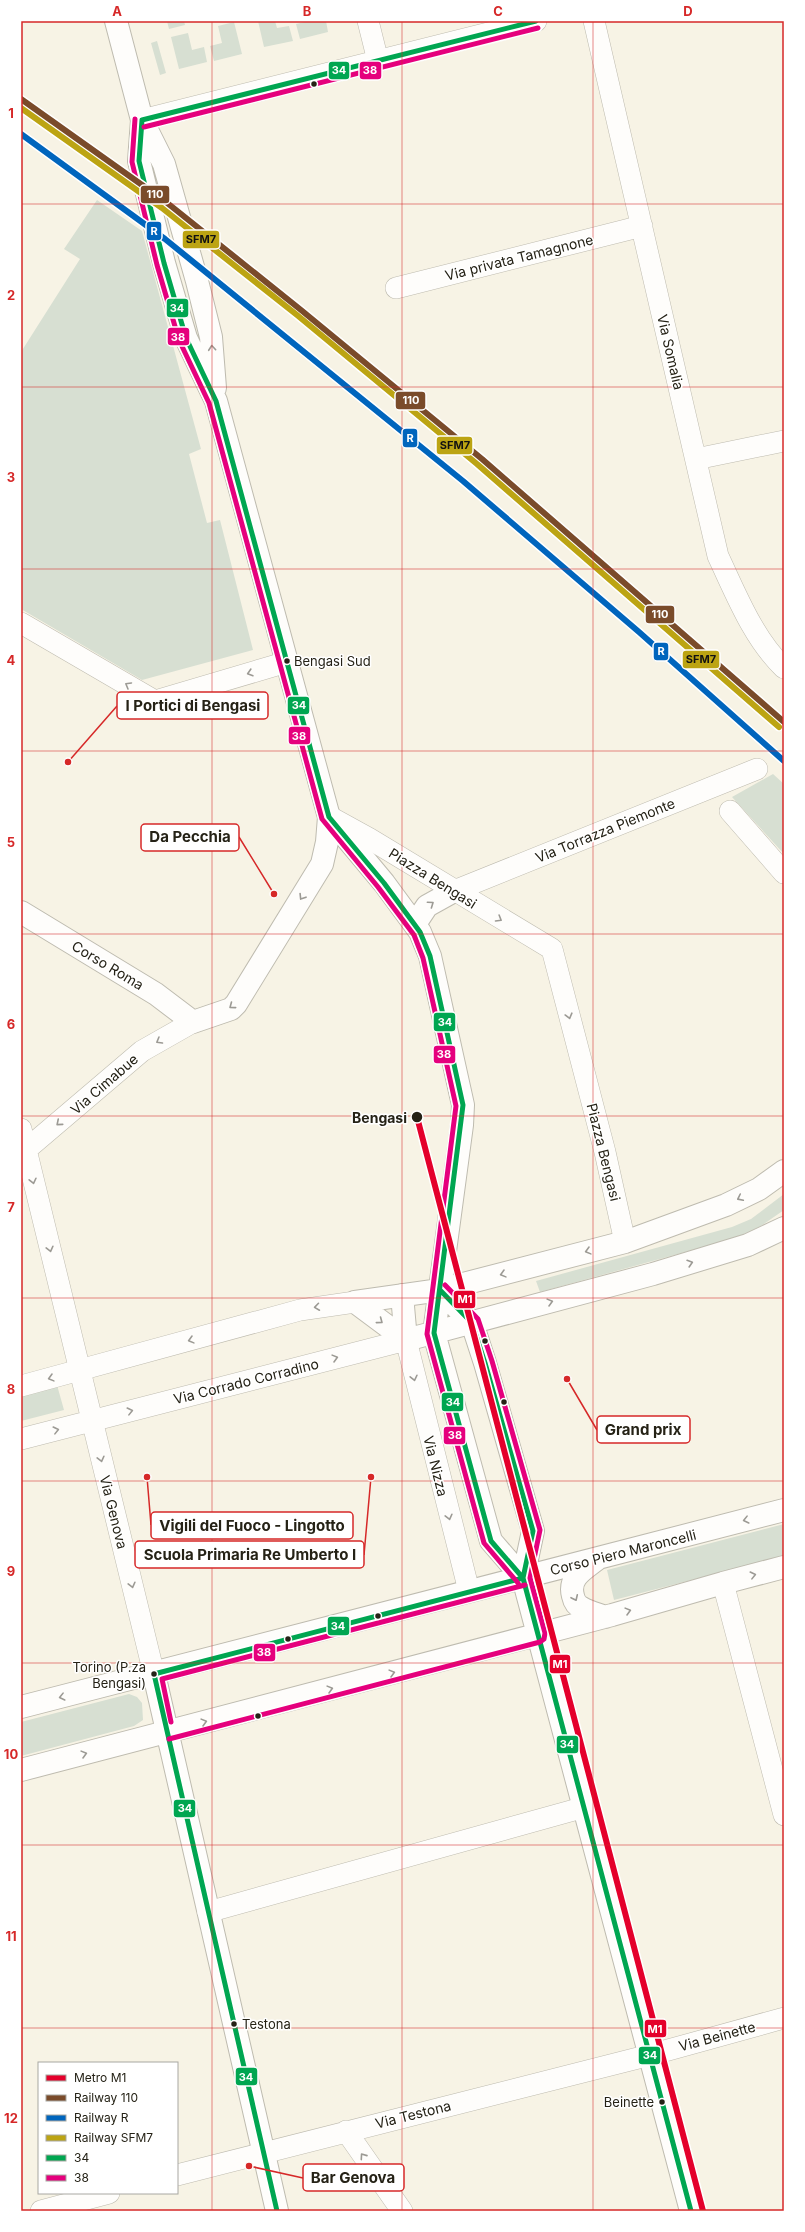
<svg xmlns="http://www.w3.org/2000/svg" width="805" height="2232" font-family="Inter,sans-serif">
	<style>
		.green { fill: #d7dfd2 }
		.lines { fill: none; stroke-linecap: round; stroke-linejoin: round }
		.street-casing { stroke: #bebbaf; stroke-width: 22 }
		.secondary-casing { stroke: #bebbaf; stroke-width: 24 }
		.street { stroke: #fefdfb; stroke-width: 21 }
		.secondary { stroke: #fefdfb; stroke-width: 22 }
		.bus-1-casing { stroke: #fff; stroke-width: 8 }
		.bus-2-casing { stroke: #fff; stroke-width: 8 }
		.bus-1 { stroke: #00a651; stroke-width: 5 }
		.bus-2 { stroke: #e5007d; stroke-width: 5 }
		.rail-1-casing { stroke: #fff; stroke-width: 9 }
		.rail-2-casing { stroke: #fff; stroke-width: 9 }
		.rail-3-casing { stroke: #fff; stroke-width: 9 }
		.rail-1 { stroke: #7a4b2a; stroke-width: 6 }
		.rail-2 { stroke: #0065bd; stroke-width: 6 }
		.rail-3 { stroke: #bca413; stroke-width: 6 }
		.metro-1-casing { stroke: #fff; stroke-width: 9 }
		.metro-1 { stroke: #e4002b; stroke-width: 6 }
		.oneway { stroke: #9c9a94 }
		.grid { fill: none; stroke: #d62828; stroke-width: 1; stroke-opacity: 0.55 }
		.bus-dot { fill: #252216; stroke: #fff; stroke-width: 1.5 }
		.labels { text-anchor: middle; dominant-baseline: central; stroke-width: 3; stroke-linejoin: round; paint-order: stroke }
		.bus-label { font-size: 13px; fill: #252216; stroke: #fff; text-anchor: start }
		.street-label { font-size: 14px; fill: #252216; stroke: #fff }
		.stop-label { font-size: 14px; font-weight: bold; fill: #252216; stroke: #fff; text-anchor: end }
		.leader { fill: none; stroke: #d62828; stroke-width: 1.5 }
		.callout-dot { fill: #d62828; stroke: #fff; stroke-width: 1.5 }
		.callout { fill: #fff; stroke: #d62828; stroke-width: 1.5 }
		.callout-label { font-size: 15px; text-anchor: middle; font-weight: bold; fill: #252216 }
		.line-badge { stroke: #fff; stroke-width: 1.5 }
		.badge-label { font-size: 11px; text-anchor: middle; font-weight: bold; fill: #fff }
		.pale-badge-label { font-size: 11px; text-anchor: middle; font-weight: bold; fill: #111 }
		.neatline { fill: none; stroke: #d62828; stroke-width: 1.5 }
		.grid-label { font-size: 13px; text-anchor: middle; font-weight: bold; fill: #d62828 }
	</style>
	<rect width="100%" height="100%" fill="#f7f3e5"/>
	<path class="green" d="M167,21H184L185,25L169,29Z
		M258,21H275L277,28L289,26L293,41L264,47Z
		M309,21H326L328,32L300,39L296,24Z
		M234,22L242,54L214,61L210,46L222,43L218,26Z
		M188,33L192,50L204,47L207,62L179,69L171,37Z
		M157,41L166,73L160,75L151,43Z
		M97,200L142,231L201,449L189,454L207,523L220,520L253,650L142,680L21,609V352L80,259L64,249Z
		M773,774L784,784V854L732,797Z
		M784,1194V1210L761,1226L736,1238L540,1292L536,1281L732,1227L751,1219Z
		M57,1385L64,1410L21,1421V1395Z
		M784,1524V1556L614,1600L607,1570Z
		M129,1694L137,1697L142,1703L143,1720L134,1726L21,1756V1722Z"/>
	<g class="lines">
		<defs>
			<path id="street" d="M368,21L378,61
				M594,21L718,556C736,594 753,638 784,668
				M142,120L536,21
				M396,288L642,226
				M696,459L784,441
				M21,623L155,701L287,662
				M730,811L784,873
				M330,817L370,839L552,949L605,1152L625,1242
				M454,891L757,769
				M21,1129L154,1674
				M21,1154L142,1051L193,1022
				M21,1386L300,1310L355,1302
				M21,1439L406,1340L469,1591
				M723,1583L784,1815
				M208,1912L585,1807
				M346,2131L402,2211
				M177,2175L650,2055L784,2018
				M41,2211L109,2193"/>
			<path id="secondary" d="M116,21L142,120L164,164L197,281L211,337L215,388
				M329,817L384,883L420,932L430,956L463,1105L462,1125L434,1333L491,1541L523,1578
				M21,912L156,994L193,1022L231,1009L236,1004L322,864L327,842L329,817L216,401L186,338L164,263L139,161L142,120
				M415,924L427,906L454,891
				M440,1290L472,1323L485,1363L533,1531L523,1578L691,2211
				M402,1295L406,1340
				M355,1302L440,1290L625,1242L726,1205L759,1189L784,1171
				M355,1302L406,1340
				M406,1340L653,1274L748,1245L784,1228
				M596,1560C583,1570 568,1578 573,1596C574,1601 577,1606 582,1608C589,1612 597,1614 605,1617
				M154,1674L277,2211
				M21,1707L784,1510
				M21,1770L612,1615L723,1583L784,1567"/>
		</defs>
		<use href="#street" class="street-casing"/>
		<use href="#secondary" class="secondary-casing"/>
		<use href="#street" class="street"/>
		<use href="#secondary" class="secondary"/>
		<defs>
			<path id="bus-1" d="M142,120L139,161L164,263L186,338L216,401L329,817L384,883L420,932L430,956L463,1105L434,1333L491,1541L523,1578
				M142,120L536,21
				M440,1290L472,1323L485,1363L533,1531L523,1578L691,2211
				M154,1674L277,2211
				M154,1674L523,1578"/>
			<path id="bus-2" d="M135,119L132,162L157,265L179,340L209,403L322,819L378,887L414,935L423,958L456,1106L427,1334L484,1543L518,1583
				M144,127L538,28
				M171,1722L162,1679L525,1585
				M169,1739L540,1642L544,1639L545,1633L530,1578L540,1530L492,1361L478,1319L445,1285"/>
		</defs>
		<use href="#bus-1" class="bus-1-casing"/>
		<use href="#bus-2" class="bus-2-casing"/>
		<use href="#bus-1" class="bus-1"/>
		<use href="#bus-2" class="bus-2"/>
		<defs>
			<path id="rail-1" d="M21,99L166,202L301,310L482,459L784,722"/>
			<path id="rail-2" d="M21,134L165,239L463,481L639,632L784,761"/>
			<path id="rail-3" d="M21,108L162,208L297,315L477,464L779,727"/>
		</defs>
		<use href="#rail-1" class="rail-1-casing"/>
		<use href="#rail-2" class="rail-2-casing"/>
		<use href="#rail-3" class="rail-3-casing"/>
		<use href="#rail-1" class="rail-1"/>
		<use href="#rail-2" class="rail-2"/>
		<use href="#rail-3" class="rail-3"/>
		<defs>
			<path id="metro-1" d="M417,1117L703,2211"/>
		</defs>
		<use href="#metro-1" class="metro-1-casing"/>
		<use href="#metro-1" class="metro-1"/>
	</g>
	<defs><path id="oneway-chevron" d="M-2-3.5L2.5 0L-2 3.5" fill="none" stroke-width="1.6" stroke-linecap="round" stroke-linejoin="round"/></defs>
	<g class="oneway">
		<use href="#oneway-chevron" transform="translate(212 348) rotate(-95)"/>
		<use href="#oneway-chevron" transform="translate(250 673) rotate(163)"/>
		<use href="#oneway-chevron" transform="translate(128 685) rotate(-150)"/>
		<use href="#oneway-chevron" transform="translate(302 897) rotate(122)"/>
		<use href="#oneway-chevron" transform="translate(431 904) rotate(-35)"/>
		<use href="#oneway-chevron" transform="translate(499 919) rotate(31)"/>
		<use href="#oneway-chevron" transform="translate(232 1006) rotate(143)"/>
		<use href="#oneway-chevron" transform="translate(569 1016) rotate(75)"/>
		<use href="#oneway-chevron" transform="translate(159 1041) rotate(150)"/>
		<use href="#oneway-chevron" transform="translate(59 1123) rotate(140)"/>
		<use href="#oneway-chevron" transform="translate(33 1181) rotate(77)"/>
		<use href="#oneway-chevron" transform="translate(740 1198) rotate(154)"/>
		<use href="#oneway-chevron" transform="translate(50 1249) rotate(76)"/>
		<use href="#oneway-chevron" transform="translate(588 1251) rotate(165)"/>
		<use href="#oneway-chevron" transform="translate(690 1263) rotate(-17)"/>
		<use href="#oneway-chevron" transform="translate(503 1274) rotate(165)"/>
		<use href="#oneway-chevron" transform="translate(550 1302) rotate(-15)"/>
		<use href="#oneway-chevron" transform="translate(317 1307) rotate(172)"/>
		<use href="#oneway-chevron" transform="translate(380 1321) rotate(37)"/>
		<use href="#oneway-chevron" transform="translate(191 1340) rotate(165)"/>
		<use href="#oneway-chevron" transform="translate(335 1358) rotate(-15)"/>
		<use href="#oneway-chevron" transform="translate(51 1378) rotate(165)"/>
		<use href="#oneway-chevron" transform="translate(414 1378) rotate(77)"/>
		<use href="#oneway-chevron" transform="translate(130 1411) rotate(-14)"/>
		<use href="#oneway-chevron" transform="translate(56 1430) rotate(-14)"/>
		<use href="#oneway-chevron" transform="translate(101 1459) rotate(76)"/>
		<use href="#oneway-chevron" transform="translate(449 1517) rotate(76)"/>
		<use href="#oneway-chevron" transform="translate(746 1520) rotate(166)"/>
		<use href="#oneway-chevron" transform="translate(753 1575) rotate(-14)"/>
		<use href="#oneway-chevron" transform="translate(132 1585) rotate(76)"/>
		<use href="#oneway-chevron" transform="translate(575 1598) rotate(65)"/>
		<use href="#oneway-chevron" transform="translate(628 1611) rotate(-15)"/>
		<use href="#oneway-chevron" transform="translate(392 1673) rotate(-15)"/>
		<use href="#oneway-chevron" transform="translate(330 1689) rotate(-15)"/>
		<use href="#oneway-chevron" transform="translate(62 1697) rotate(166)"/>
		<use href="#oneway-chevron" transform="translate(204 1722) rotate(-15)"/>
		<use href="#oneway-chevron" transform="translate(84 1754) rotate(-15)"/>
		<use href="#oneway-chevron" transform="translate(363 2156) rotate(-125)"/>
	</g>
	<path class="grid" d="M212,21V2211M402,21V2211M593,21V2211M21,204H784M21,387H784M21,569H784M21,751H784M21,934H784M21,1116H784M21,1298H784M21,1481H784M21,1663H784M21,1845H784M21,2028H784"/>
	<g class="bus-dot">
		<circle cx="314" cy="84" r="3.5"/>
		<circle cx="287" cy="661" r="3.5"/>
		<circle cx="417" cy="1117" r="6"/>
		<circle cx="485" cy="1341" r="3.5"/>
		<circle cx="504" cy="1402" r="3.5"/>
		<circle cx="378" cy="1616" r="3.5"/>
		<circle cx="288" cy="1639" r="3.5"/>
		<circle cx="154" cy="1674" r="3.5"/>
		<circle cx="258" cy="1716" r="3.5"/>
		<circle cx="234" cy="2024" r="3.5"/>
		<circle cx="662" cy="2102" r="3.5"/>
	</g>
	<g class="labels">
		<g class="bus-label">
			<text x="294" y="661">Bengasi Sud</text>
			<text x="146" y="1667" text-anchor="end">Torino (P.za<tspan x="146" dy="16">Bengasi)</tspan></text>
			<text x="242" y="2024">Testona</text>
			<text x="654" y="2102" text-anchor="end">Beinette</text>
		</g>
		<g class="street-label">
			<text transform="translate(519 257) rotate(-14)">Via privata Tamagnone</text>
			<text transform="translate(671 352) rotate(77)">Via Somalia</text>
			<text transform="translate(605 830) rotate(-22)">Via Torrazza Piemonte</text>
			<text transform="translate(433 878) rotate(32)">Piazza Bengasi</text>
			<text transform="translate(108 965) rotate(31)">Corso Roma</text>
			<text transform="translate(104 1084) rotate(-41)">Via Cimabue</text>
			<text transform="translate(604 1152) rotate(76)">Piazza Bengasi</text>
			<text transform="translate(246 1381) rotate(-14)">Via Corrado Corradino</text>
			<text transform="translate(436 1466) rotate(76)">Via Nizza</text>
			<text transform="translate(114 1512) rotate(76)">Via Genova</text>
			<text transform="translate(623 1552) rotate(-14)">Corso Piero Maroncelli</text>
			<text transform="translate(717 2036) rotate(-15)">Via Beinette</text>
			<text transform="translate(413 2114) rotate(-14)">Via Testona</text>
		</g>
		<g class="stop-label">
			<text x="407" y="1117">Bengasi</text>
		</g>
	</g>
	<path class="leader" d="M68 762L117 706M274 894L239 837M567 1379L597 1430M147 1477L151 1525M371 1477L364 1555M249 2166L303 2178"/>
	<g class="callout-dot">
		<circle cx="68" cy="762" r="4"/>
		<circle cx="274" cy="894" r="4"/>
		<circle cx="567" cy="1379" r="4"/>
		<circle cx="147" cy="1477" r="4"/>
		<circle cx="371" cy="1477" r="4"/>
		<circle cx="249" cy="2166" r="4"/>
	</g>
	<g class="callout">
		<rect x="117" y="692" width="151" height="27" rx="4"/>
		<rect x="141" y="824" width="98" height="27" rx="4"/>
		<rect x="597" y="1416" width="93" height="27" rx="4"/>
		<rect x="151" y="1512" width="202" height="27" rx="4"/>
		<rect x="135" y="1541" width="229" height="27" rx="4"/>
		<rect x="303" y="2164" width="101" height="27" rx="4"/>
	</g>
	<g class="callout-label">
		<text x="193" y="711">I Portici di Bengasi</text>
		<text x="190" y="842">Da Pecchia</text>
		<text x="643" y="1435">Grand prix</text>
		<text x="252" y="1531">Vigili del Fuoco - Lingotto</text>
		<text x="250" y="1560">Scuola Primaria Re Umberto I</text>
		<text x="353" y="2183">Bar Genova</text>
	</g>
	<g class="line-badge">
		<rect x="359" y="61" width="23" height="19" rx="4" fill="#e5007d"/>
		<rect x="328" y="61" width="22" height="19" rx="4" fill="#00a651"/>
		<rect x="140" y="185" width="30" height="19" rx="4" fill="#7a4b2a"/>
		<rect x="146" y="221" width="16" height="20" rx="4" fill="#0065bd"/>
		<rect x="182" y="230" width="38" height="19" rx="4" fill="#bca413"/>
		<rect x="166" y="298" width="23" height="20" rx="4" fill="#00a651"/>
		<rect x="167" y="327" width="23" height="19" rx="4" fill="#e5007d"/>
		<rect x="395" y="391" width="31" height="19" rx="4" fill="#7a4b2a"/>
		<rect x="402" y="428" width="16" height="20" rx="4" fill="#0065bd"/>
		<rect x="436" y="436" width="37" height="19" rx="4" fill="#bca413"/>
		<rect x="645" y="605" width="30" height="19" rx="4" fill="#7a4b2a"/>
		<rect x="653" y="642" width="16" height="19" rx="4" fill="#0065bd"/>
		<rect x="682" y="650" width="38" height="19" rx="4" fill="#bca413"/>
		<rect x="287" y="696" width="23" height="19" rx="4" fill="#00a651"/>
		<rect x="288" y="726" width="23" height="19" rx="4" fill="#e5007d"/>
		<rect x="433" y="1012" width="23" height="20" rx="4" fill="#00a651"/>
		<rect x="433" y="1045" width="23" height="19" rx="4" fill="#e5007d"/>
		<rect x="453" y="1290" width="23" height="19" rx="4" fill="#e4002b"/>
		<rect x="441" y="1392" width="23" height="20" rx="4" fill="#00a651"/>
		<rect x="443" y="1426" width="23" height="19" rx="4" fill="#e5007d"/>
		<rect x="327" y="1616" width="23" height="20" rx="4" fill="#00a651"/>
		<rect x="253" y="1643" width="23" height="19" rx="4" fill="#e5007d"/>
		<rect x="549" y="1654" width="22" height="20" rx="4" fill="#e4002b"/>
		<rect x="556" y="1735" width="23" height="19" rx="4" fill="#00a651"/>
		<rect x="173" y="1799" width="23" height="19" rx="4" fill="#00a651"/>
		<rect x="644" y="2019" width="23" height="19" rx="4" fill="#e4002b"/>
		<rect x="638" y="2046" width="23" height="19" rx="4" fill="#00a651"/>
		<rect x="235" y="2067" width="23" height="19" rx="4" fill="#00a651"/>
	</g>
	<g class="badge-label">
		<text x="370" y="74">38</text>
		<text x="339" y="74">34</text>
		<text x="155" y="198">110</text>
		<text x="154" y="235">R</text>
		<text x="177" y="312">34</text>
		<text x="178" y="341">38</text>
		<text x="411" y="404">110</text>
		<text x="410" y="442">R</text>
		<text x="660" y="618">110</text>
		<text x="661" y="655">R</text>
		<text x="299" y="709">34</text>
		<text x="299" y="740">38</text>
		<text x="445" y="1026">34</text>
		<text x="444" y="1058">38</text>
		<text x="465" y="1303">M1</text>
		<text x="453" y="1406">34</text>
		<text x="455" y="1439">38</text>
		<text x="338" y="1630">34</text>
		<text x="264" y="1656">38</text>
		<text x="560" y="1668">M1</text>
		<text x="567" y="1748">34</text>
		<text x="185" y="1812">34</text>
		<text x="655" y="2033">M1</text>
		<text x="650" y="2059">34</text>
		<text x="246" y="2081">34</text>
	</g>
	<g class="pale-badge-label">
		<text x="201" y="243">SFM7</text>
		<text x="455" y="449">SFM7</text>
		<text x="701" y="663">SFM7</text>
	</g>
	<rect width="805" height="2232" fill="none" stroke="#ffffff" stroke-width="44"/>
	<rect x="38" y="2062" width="140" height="132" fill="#ffffff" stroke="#a8a7a2"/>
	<rect x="46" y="2075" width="20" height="6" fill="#e4002b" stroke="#a8a7a2"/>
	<text x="74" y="2082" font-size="12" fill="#252216">Metro M1</text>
	<rect x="46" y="2095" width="20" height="6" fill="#7a4b2a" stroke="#a8a7a2"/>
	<text x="74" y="2102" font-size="12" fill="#252216">Railway 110</text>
	<rect x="46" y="2115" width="20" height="6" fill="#0065bd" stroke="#a8a7a2"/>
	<text x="74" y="2122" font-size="12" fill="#252216">Railway R</text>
	<rect x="46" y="2135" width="20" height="6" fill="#bca413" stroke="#a8a7a2"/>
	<text x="74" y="2142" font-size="12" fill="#252216">Railway SFM7</text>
	<rect x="46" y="2155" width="20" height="6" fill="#00a651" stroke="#a8a7a2"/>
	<text x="74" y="2162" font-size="12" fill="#252216">34</text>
	<rect x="46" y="2175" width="20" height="6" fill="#e5007d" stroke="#a8a7a2"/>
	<text x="74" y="2182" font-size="12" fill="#252216">38</text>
	<rect x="22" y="22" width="761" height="2188" class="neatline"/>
	<g class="grid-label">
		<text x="117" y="16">A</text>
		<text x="307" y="16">B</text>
		<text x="498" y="16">C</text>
		<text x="688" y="16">D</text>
		<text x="11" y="118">1</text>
		<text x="11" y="300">2</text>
		<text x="11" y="482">3</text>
		<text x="11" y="665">4</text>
		<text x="11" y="847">5</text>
		<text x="11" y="1029">6</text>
		<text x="11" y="1212">7</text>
		<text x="11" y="1394">8</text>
		<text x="11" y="1576">9</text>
		<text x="11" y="1759">10</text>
		<text x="11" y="1941">11</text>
		<text x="11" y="2123">12</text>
	</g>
</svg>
